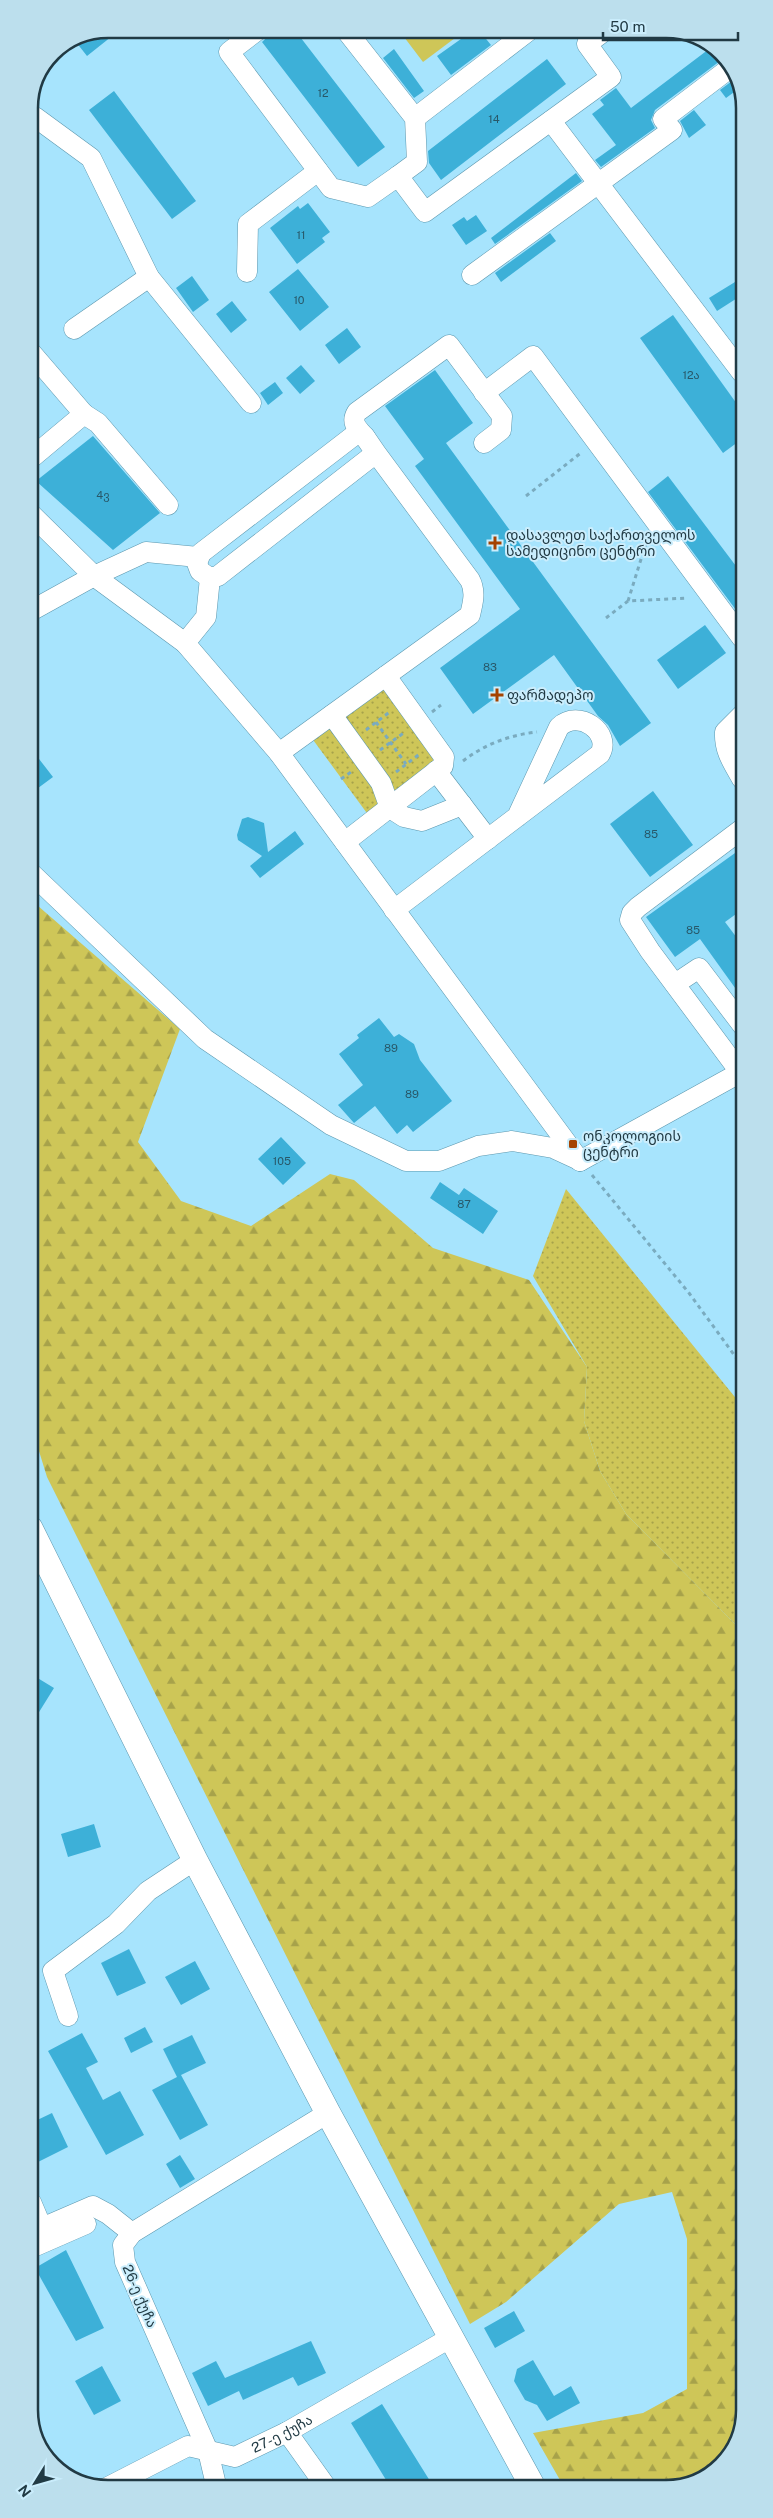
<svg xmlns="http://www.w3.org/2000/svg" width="773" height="2518" font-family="'Public Sans','Noto Sans Georgian',sans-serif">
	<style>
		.grass { fill: url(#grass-dots) }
		.forest { fill: url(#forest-firs) }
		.pitch { fill: #cec658 }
		.building { fill: #3db0d8 }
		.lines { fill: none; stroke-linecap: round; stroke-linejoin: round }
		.minor-casing { stroke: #5c97ae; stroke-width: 21 }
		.major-casing { stroke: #5c97ae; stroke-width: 26 }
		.path { stroke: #7aabbf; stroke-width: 3; stroke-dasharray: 4 4; stroke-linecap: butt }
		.minor { stroke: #fff; stroke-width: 20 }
		.major { stroke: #fff; stroke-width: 25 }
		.poi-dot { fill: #a54301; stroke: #caedfc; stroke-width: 2 }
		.labels { text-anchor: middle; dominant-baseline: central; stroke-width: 4; stroke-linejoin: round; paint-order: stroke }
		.number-label { font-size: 11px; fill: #285869 }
		.poi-label { font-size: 14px; fill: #213a44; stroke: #caedfc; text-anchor: start }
		.street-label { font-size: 14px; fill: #213a44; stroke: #caedfc }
		.rim { fill: none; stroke: #213a44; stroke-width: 2.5 }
	</style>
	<defs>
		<pattern id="grass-dots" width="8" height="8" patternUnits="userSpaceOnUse" patternTransform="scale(1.25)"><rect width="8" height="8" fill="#cec658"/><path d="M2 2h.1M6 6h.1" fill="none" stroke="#a7a24a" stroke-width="1.8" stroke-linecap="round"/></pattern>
		<pattern id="forest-firs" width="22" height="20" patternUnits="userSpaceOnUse" patternTransform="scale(1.25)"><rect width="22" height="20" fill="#cec658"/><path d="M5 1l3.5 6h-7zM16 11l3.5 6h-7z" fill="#a7a24a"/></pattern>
	</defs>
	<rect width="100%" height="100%" fill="#a7e4fd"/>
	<path class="grass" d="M386,676L444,757L372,820L308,733Z
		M566,1189L743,1407V1632L626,1514L600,1471L584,1421L587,1367L533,1276Z"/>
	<path class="forest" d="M30,899L180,1029L138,1142L181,1201L251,1226L330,1174L354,1180L433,1248L529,1280L587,1367L584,1421L600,1471L626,1514L743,1632L744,2411L728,2459L686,2487H564L533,2433L643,2413L687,2389V2239L672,2192L619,2204L506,2302L470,2324L47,1477L30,1422Z"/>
	<path class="pitch" d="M398,29H467L423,62Z"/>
	<path class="building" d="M107,29H121L87,56L76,42Z
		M276,29H294L385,147L358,167L262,42Z
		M475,29H478L491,45L451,75L437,56Z
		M713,46L717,48L724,58L655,110L651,120L655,128L601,167L595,160L616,145L592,114L604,105L600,100L616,88L631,108Z
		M394,49L424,91L414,98L383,58Z
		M547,59L566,84L441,180L429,163L428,151Z
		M736,78L741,87L726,98L720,90Z
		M114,91L196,201L172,219L89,110Z
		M694,110L706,125L689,138L680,121Z
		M576,173L582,181L495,244L491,238Z
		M308,203L330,232L322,238L325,242L297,264L270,228L298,206L300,209Z
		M476,215L487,231L466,245L452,225L464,217L467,221Z
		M550,233L556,241L501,282L495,273Z
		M298,269L329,307L300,331L269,292Z
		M192,276L209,300L193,312L176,288Z
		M735,282L742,295L717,311L709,298Z
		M232,301L247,320L231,333L216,314Z
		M673,315L742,411V439L723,453L640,338Z
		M347,328L361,347L339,364L325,345Z
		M301,365L315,381L300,394L286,378Z
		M435,370L473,423L446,443L651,723L620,746L608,725L598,716L554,655L473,714L440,668L520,609L415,466L424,459L385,406Z
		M275,382L283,393L268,405L260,393Z
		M93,436L160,513L113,550L36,481Z
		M668,476L742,574V618L648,492Z
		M705,625L726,653L678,689L657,660Z
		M29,746L53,777L30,794V773Z
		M653,791L693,845L650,877L610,824Z
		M248,817L264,823L268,852L295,831L304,844L260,878L250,866L262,856L238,840L237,835L242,819Z
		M742,848L743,909L725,922L743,946V999L700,939L675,957L646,917Z
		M379,1018L394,1037L399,1034L414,1044L420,1060L452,1101L413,1132L407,1125L397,1134L375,1106L354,1123L338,1105L363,1085L339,1054L359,1038L357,1035Z
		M281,1137L306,1163L283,1185L258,1159Z
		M440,1182L459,1195L464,1188L498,1211L483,1234L430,1198Z
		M31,1674L54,1688L31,1725Z
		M94,1824L101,1847L68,1857L61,1834Z
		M129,1949L146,1983L117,1996L101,1963Z
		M195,1961L210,1989L181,2005L165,1977Z
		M145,2027L153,2042L131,2053L124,2038Z
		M82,2033L98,2062L86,2068L103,2100L120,2091L144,2135L106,2155L48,2051Z
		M192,2035L206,2063L181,2075L208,2125L180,2140L152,2090L177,2077L163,2049Z
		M52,2113L68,2147L38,2162L31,2148V2123Z
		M180,2155L195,2179L180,2188L166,2164Z
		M66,2250L104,2328L76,2341L35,2268Z
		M514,2311L525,2331L495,2348L484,2328Z
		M311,2341L326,2373L298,2386L293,2377L243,2400L239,2391L208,2406L192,2373L216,2361L225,2378Z
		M533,2360L554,2396L571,2386L580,2403L547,2421L537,2405L525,2400L514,2381L517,2369Z
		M102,2366L121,2401L94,2415L75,2381Z
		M382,2404L430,2481L420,2488H391L351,2423Z"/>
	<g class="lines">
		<defs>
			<g id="minor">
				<path d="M259,29L229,52L331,188L368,197L398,176L425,212L611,77L587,44L607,29"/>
				<path d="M345,29L415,118L417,162L398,176"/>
				<path d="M35,117L91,158L149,277L251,403"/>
				<path d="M415,118L531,29"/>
				<path d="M551,121L742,373"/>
				<path d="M247,272L248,224L318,171"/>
				<path d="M472,275L672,130L663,119L730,68"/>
				<path d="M74,329L149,277"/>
				<path d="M29,350L84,414"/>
				<path d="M484,393L533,356L742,638"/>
				<path d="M365,437C358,429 350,423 357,412L449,345L502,416L501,430L484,443"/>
				<path d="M29,460L84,414L98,423L168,505"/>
				<path d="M29,512L94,576L185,643L279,753L580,1161"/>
				<path d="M29,612L94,576L146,552L198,557"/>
				<path d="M185,643L206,617L210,578"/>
				<path d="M332,715L381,783L390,808L404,817L422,821L462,805"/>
				<path d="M742,715L725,732C724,751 733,763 742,779"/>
				<path d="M279,753L470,615C473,603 476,591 470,580L376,453L218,576L210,578L200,571L197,563L201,553L352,437L358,434L365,437L376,453"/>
				<path d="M436,771L488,839"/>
				<path d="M742,829L638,907L632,913L630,920L650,951L743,1076"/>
				<path d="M345,842L443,766L444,757L386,676"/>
				<path d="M30,872L205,1039L331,1125L406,1161H439L478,1146L512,1141L553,1148L579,1160"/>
				<path d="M394,910L600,754C612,733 579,708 559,727L517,817"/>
				<path d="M675,984L699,968L743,1026"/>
				<path d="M580,1161L743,1071"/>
				<path d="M68,2016L53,1971L116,1924L148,1891L195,1860"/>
				<path d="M31,2202L42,2228L93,2206L108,2214L132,2233"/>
				<path d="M31,2248L86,2224"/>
				<path d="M287,2432L327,2488"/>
				<path id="s1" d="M104,2489L188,2446L235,2457L287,2432L450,2338"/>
				<path d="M217,2489L208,2451L125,2262L123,2245L132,2233L328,2113"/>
			</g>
			<path id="major" d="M30,1528L195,1860L328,2113L533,2487"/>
		</defs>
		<use href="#minor" class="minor-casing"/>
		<use href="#major" class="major-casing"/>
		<path class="path" d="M526,496L582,452
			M628,601L647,540
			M606,618L628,601L688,598
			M432,712L441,705
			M376,722L406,764
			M366,730L391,711
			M380,750L405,732
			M463,761C485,744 510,735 537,732
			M396,772L421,753
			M341,779L351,772
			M592,1175L689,1293L743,1367"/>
		<use href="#minor" class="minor"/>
		<use href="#major" class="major"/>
	</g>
	<g class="poi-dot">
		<path d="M492.5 535.5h5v5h5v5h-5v5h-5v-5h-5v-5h5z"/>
		<path d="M494.5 687.5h5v5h5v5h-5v5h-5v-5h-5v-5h5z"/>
		<rect x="568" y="1139" width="10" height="10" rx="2.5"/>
	</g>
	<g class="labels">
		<g class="number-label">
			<text x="323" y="93">12</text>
			<text x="494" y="119">14</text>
			<text x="301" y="235">11</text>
			<text x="299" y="300">10</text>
			<text x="691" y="375">12ა</text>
			<text x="103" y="495">4ვ</text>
			<text x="490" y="667">83</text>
			<text x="651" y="834">85</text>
			<text x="693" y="930">85</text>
			<text x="391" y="1048">89</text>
			<text x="412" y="1094">89</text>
			<text x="282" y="1161">105</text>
			<text x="464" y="1204">87</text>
		</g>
		<g class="poi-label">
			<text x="506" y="535">დასავლეთ საქართველოს<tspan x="506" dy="16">სამედიცინო ცენტრი</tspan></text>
			<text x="507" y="695">ფარმადეპო</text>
			<text x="583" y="1136">ონკოლოგიის<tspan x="583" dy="16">ცენტრი</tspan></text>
		</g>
		<g class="street-label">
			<text transform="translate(140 2296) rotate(67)">26-ე ქუჩა</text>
			<text stroke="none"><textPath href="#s1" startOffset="195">27-ე ქუჩა</textPath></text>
		</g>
	</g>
	<path d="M0 0H773V2518H0ZM108 38H666A70 70 0 0 1 736 108V2410A70 70 0 0 1 666 2480H108A70 70 0 0 1 38 2410V108A70 70 0 0 1 108 38Z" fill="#bcdfed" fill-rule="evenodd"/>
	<path class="rim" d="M108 38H666A70 70 0 0 1 736 108V2410A70 70 0 0 1 666 2480H108A70 70 0 0 1 38 2410V108A70 70 0 0 1 108 38Z"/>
	<g transform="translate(35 2483) rotate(233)" stroke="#caedfc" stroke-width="4" paint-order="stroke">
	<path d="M0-4L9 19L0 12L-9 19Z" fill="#213a44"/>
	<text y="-8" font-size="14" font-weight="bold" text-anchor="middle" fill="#213a44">N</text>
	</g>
	<path d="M603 32v8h135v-8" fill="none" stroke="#213a44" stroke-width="2.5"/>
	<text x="610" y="32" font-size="15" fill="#213a44" stroke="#caedfc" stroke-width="4" paint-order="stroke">50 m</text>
</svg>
